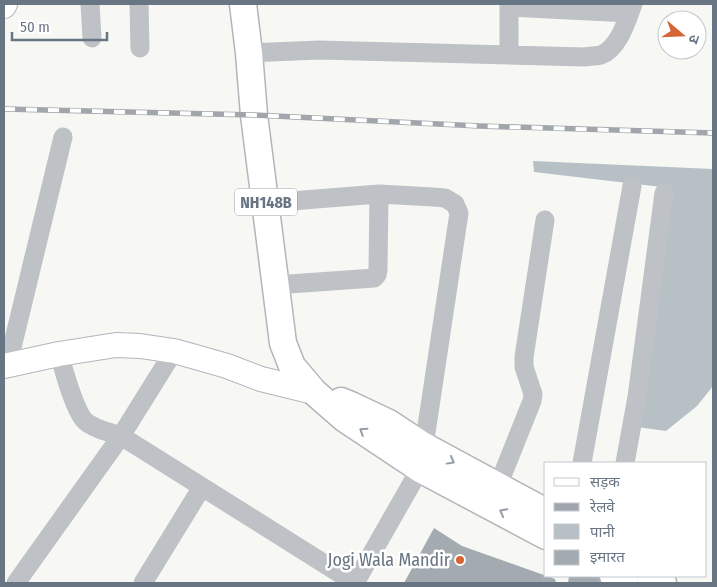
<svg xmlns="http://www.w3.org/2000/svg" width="717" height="587" font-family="'Fira Sans Condensed','Noto Sans Devanagari',sans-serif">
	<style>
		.water { fill: #b7c0c5 }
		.building { fill: #a3abb1 }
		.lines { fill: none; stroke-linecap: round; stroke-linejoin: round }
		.major-casing { stroke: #b2b6ba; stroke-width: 26 }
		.highway-casing { stroke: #b2b5b9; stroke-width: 29 }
		.minor { stroke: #bec2c6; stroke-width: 19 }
		.major { stroke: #fff; stroke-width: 24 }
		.highway { stroke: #fff; stroke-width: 26 }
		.rail-casing { stroke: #a0a6ac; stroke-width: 5.5 }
		.rail { stroke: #fff; stroke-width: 4; stroke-dasharray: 11; stroke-linecap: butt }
		.oneway { stroke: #959ea8 }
		.poi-dot { fill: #d66435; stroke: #fff; stroke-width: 2 }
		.labels { text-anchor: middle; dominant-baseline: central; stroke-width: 5; stroke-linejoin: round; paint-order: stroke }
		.shield { fill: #fff; stroke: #959ea8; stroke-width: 1 }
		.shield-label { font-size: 16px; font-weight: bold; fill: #687583 }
		.poi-label { font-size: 18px; fill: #687583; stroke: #fff; text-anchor: end }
	</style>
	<rect width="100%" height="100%" fill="#f7f7f4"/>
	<path class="water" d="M533,161L713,169V386L697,406L666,431L637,427L670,188L534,172Z"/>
	<path class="building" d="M434,528L462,546L555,579L556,583H404Z
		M569,576H613L624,583H568Z"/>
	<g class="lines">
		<defs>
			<path id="major" d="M4,6L5,4
				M4,366L59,354L116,345L140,346L174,351L192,356L227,366L261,379L314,392"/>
			<path id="highway" d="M243,4L249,53L254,115L283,343L292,366L314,392L345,419L420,469L546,536
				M341,401L353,406L389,423L424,446L546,512
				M613,576L625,583
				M650,576L663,583"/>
		</defs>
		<use href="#major" class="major-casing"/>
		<use href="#highway" class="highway-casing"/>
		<path class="minor" d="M90,4L92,38
			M139,4L140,48
			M509,4V55
			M509,7L629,13
			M249,53L319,50L585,57C590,56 597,56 601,55C619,48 627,20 633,4
			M266,203L379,194L433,197L445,198L455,204L459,213L424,446
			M275,285L374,278L377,275L378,270L379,194
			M59,354C64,370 74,410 85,421C94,429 109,432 121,436L355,583
			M8,364L63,137
			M582,463L632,186
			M625,463L637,397L664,193
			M498,486L532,401L533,394L524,367V357L545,220
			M16,583L121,436L174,351
			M143,583L202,487
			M355,583L420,469"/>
		<use href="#major" class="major"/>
		<use href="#highway" class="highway"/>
		<defs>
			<path id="rail" d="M4,109L254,115L479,126L713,133"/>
		</defs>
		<use href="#rail" class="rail-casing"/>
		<use href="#rail" class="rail"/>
	</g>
	<defs><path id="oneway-chevron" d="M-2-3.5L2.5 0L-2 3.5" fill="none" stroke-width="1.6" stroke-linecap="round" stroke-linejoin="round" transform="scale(1.25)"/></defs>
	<g class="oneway">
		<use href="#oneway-chevron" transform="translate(363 431) rotate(-147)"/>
		<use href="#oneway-chevron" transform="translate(451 461) rotate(29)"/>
		<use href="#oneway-chevron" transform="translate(503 512) rotate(-152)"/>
	</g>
	<circle class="poi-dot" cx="460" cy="560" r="5"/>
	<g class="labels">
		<rect class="shield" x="235" y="188.5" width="62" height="27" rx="4"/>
		<g class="shield-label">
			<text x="266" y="202">NH148B</text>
		</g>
		<g class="poi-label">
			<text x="450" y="560">Jogi Wala Mandir</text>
		</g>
	</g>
	<rect width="717" height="587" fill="none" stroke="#687583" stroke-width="10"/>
	<rect x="544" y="462" width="162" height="115" fill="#ffffff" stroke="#c3c8cd"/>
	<rect x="554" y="478" width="25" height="8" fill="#ffffff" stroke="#c3c8cd"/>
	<text x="590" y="487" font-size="15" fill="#687583">सड़क</text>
	<rect x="554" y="503" width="25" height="8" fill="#a0a6ac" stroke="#c3c8cd"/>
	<text x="590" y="512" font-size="15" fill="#687583">रेलवे</text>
	<rect x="554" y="524" width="25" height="15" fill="#b7c0c5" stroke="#c3c8cd"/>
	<text x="590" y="537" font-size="15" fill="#687583">पानी</text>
	<rect x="554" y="550" width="25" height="15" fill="#a3abb1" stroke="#c3c8cd"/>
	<text x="590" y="562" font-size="15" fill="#687583">इमारत</text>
	<g transform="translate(682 35) rotate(109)"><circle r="24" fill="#ffffff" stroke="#c3c8cd"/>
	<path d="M0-4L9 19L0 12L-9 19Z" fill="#d66435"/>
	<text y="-8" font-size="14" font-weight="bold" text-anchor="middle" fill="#687583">उ</text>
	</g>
	<path d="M12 32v8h95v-8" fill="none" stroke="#687583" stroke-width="2.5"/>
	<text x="20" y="32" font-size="15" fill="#687583" stroke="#ffffff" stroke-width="4" paint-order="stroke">50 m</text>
</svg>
